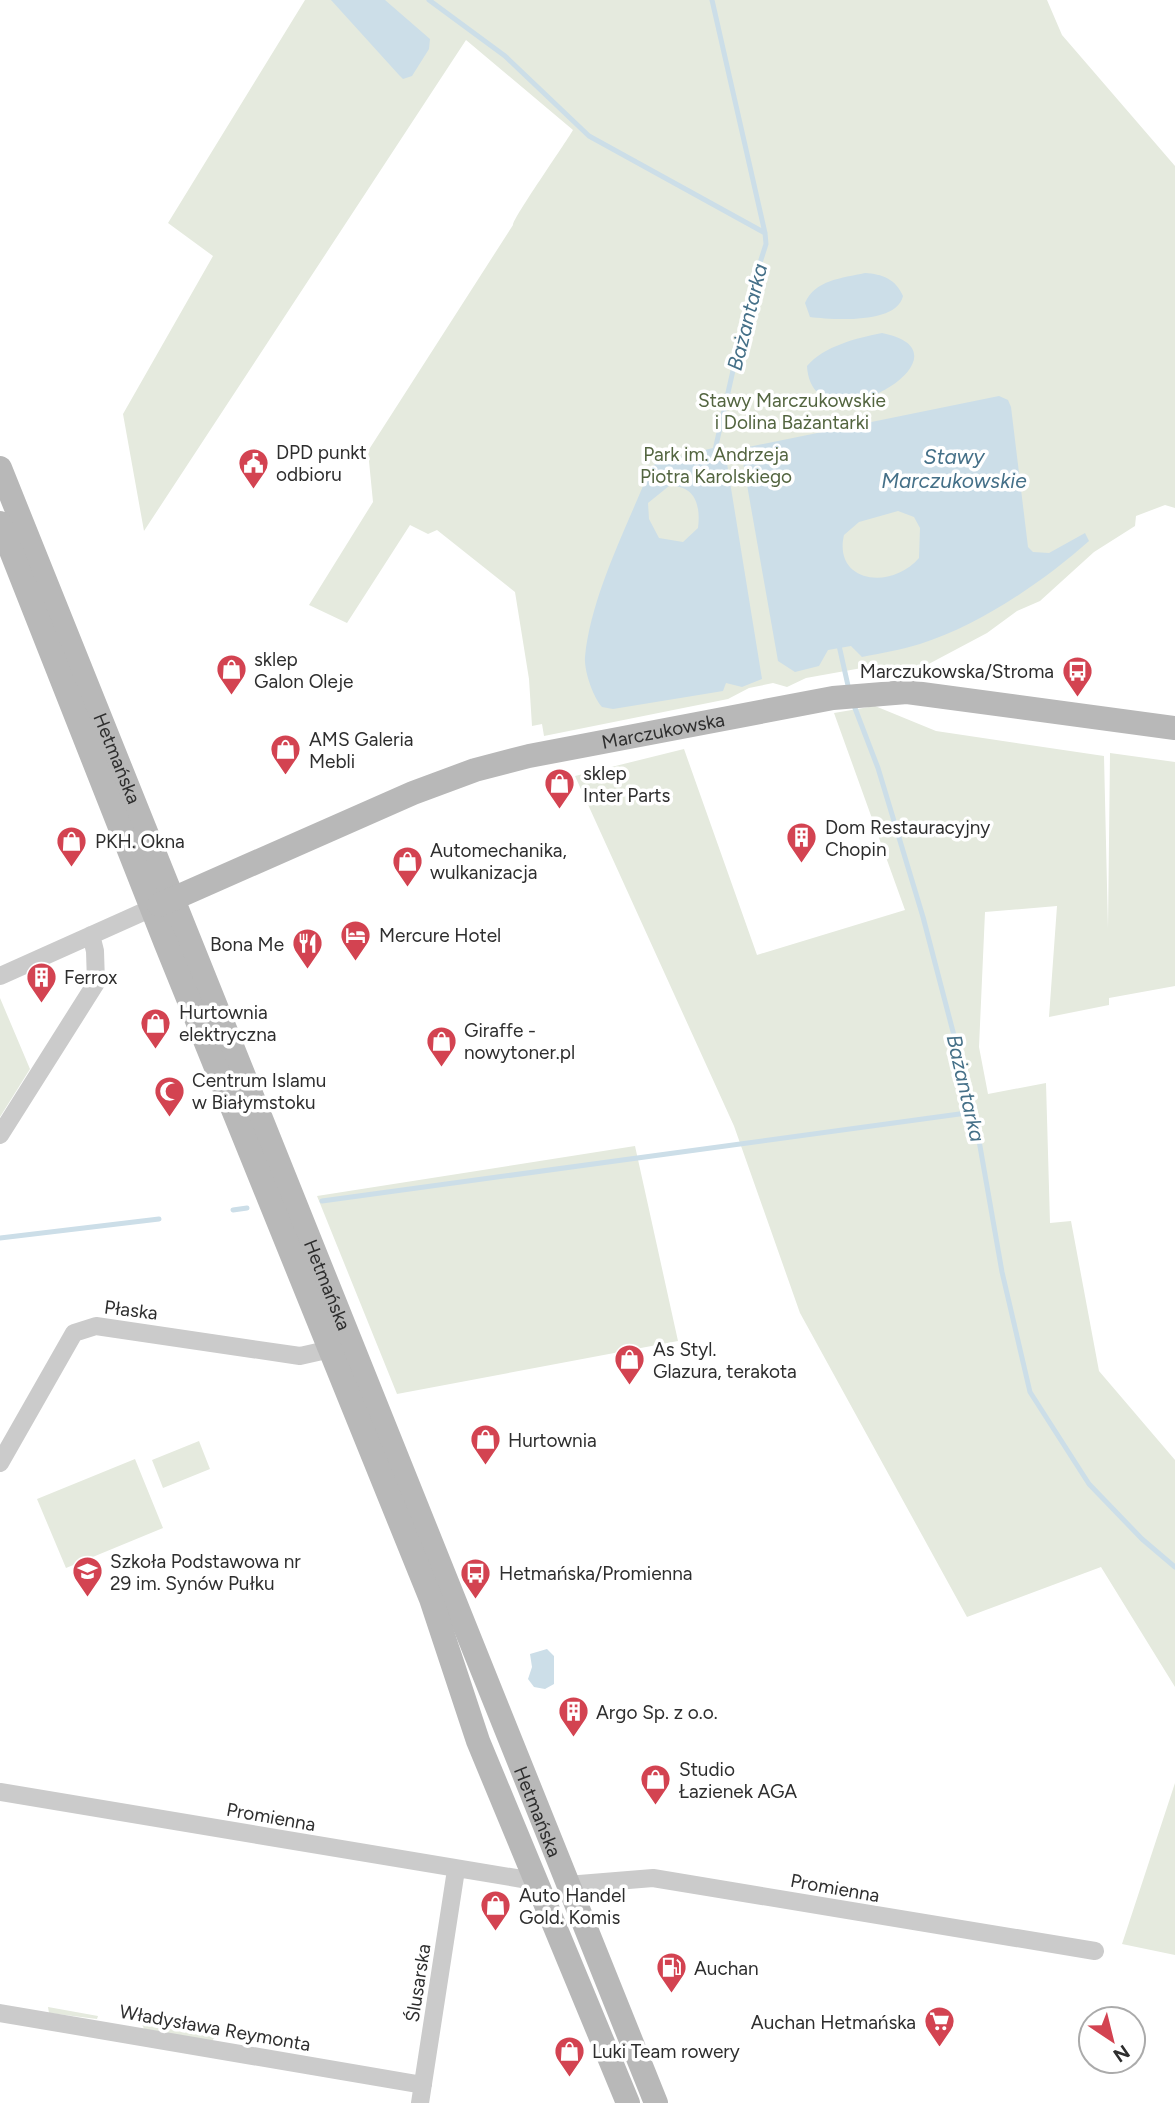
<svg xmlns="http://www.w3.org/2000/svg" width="1175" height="2103" font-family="Figtree,sans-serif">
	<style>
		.green { fill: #e5eade }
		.water { fill: #ccdee8; fill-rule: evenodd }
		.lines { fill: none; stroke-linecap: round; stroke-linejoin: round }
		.stream { stroke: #ccdee8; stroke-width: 5 }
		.street { stroke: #cbcbcb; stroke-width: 18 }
		.secondary { stroke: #b8b8b8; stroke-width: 24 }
		.labels { text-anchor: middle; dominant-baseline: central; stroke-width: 7; stroke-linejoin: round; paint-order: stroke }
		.park-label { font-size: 19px; fill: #536540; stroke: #fff }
		.poi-label { font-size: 19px; fill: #2e2e2e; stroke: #fff; text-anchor: start }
		.street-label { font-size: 19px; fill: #2e2e2e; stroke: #fff }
		.water-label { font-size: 21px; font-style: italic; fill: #457088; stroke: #fff }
	</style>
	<rect width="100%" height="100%" fill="#fff"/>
	<path class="green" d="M305,0H1047L1062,35L1175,166V508L1165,505L1136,516L1135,526L1094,552L1040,601L1017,611L987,633L923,667L873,666L806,678L787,687L773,683L749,688L728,699L544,736L542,724L532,726L529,679L515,592L437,530L428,534L410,525L347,623L309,605L373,502L368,451L513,225C513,218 565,144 573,130L466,40L144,531L123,414L213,256L168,223Z
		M875,706L936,731L1104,756L1108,929L1110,753L1175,762V986L1109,998V1005L1049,1017L1057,906L985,912L979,1047L988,1094L1046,1083L1050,1223L1071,1221L1099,1371L1175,1460V1687L1101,1567L967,1617L800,1313L734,1126L575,776L684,749L757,955L905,910L834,713Z
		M0,998L30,1069L0,1117Z
		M635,1146L678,1341L397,1394L317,1196Z
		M199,1441L210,1469L163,1488L152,1460Z
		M135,1459L163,1528L66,1568L37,1499Z
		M1175,1783V1955L1122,1944Z
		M48,2007L98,2016L97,2019L49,2013Z
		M142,2024L216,2036L212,2041L144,2029Z"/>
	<path class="water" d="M331,0H385L430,39L429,49L412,76L403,79L399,75Z
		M865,273C882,274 896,279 903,296C897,324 834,320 810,317L805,303C815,280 842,278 865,273Z
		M882,333C984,353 812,454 807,366C824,346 857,338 882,333Z
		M999,396L1008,400L1011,407L1028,547L1033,552L1049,553L1085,533L1089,541C1043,582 978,626 920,644C901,650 881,653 862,657L851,646L828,650L819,666L795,672L778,661L743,462L748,447ZM898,511L914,517L920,528L919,558C890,591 833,582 844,535L859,522Z
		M724,445L762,679L742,687L726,683L723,691L613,709L602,707C593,697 584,671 585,657C591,595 627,527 650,469L656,463ZM669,486C695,485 701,505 698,528L683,542L659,538L649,519L648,503Z
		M547,1649L554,1656V1684L545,1689L534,1687L528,1679L532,1667L530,1654Z"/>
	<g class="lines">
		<path class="stream" d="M429,0L505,56L589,136L765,233
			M712,0L765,233L766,244L751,291L715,450
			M838,641L849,690
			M853,703L878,768L923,917L974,1112L1002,1272L1030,1392L1089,1484L1142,1539L1175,1567
			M322,1201L974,1112
			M233,1210L247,1208
			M0,1238L159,1219"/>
		<path class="street" d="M0,976L152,908
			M0,1135L96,983L95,951L91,935
			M0,1463L74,1333L96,1326L300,1356L331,1349
			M0,1792L534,1881
			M567,1885L653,1878L1095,1951
			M0,2013L423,2085
			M420,2103L456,1870"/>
		<g class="secondary">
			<path id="s1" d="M0,468C222,1012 434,1559 656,2103"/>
			<path d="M0,523L166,944L431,1599L478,1741L628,2103"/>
			<path id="s2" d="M159,905L413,793L475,770L529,756L833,698L907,692L1175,728"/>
		</g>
	</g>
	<defs>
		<symbol id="civic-pin" viewBox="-11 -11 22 30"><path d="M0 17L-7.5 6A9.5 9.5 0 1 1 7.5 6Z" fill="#d34351" stroke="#fff"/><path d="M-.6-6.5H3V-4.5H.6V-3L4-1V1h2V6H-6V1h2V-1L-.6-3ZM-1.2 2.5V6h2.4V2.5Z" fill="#fff"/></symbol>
		<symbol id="shop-pin" viewBox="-11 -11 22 30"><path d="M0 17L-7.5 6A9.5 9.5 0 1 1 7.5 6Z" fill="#d34351" stroke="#fff"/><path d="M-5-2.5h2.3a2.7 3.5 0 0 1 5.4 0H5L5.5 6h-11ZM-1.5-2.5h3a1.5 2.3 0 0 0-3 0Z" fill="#fff"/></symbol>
		<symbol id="bus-pin" viewBox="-11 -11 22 30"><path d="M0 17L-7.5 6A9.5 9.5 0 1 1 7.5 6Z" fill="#d34351" stroke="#fff"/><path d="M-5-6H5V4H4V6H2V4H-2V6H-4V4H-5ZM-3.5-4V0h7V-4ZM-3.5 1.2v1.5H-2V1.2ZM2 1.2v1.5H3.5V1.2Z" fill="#fff"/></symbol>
		<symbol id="building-pin" viewBox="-11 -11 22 30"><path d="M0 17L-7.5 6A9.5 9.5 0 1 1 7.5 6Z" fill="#d34351" stroke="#fff"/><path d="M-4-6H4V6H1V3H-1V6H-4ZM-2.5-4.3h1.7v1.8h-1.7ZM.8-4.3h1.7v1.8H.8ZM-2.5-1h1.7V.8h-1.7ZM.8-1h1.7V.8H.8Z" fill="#fff"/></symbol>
		<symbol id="hotel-pin" viewBox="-11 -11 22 30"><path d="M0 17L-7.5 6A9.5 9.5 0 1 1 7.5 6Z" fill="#d34351" stroke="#fff"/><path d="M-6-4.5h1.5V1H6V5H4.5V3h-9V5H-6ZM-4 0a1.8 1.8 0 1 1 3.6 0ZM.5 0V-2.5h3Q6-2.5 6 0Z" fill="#fff"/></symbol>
		<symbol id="restaurant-pin" viewBox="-11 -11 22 30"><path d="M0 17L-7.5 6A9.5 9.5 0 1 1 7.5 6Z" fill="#d34351" stroke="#fff"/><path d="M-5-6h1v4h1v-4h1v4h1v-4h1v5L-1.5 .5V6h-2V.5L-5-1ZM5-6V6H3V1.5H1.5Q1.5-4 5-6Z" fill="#fff"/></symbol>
		<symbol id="mosque-pin" viewBox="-11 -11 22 30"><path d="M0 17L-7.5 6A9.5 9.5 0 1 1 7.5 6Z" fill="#d34351" stroke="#fff"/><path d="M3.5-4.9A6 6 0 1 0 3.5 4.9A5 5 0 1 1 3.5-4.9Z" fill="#fff"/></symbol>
		<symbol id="school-pin" viewBox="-11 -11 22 30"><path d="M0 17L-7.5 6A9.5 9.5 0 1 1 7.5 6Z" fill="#d34351" stroke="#fff"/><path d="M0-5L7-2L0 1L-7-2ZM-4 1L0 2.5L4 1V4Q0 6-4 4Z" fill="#fff"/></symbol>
		<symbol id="fuel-pin" viewBox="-11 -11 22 30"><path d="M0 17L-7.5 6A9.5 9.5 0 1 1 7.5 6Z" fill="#d34351" stroke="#fff"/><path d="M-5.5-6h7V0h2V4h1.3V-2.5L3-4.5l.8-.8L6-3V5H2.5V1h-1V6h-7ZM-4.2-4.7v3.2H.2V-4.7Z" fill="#fff"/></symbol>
		<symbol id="supermarket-pin" viewBox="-11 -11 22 30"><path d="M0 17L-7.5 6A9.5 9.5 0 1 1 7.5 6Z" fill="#d34351" stroke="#fff"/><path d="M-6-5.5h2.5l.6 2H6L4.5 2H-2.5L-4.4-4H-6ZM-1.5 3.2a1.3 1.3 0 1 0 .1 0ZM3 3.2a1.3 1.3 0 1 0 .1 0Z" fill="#fff"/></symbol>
	</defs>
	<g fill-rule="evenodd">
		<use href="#civic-pin" x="236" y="446" width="35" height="47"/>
		<use href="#shop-pin" x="214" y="652" width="35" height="47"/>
		<use href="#bus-pin" x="1060" y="654" width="35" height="47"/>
		<use href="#shop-pin" x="268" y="732" width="35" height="47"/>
		<use href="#shop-pin" x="542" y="766" width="35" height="47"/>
		<use href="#building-pin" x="784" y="820" width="35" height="47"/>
		<use href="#shop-pin" x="54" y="824" width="35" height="47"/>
		<use href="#shop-pin" x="390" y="844" width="35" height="47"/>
		<use href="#hotel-pin" x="338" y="918" width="35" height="47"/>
		<use href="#restaurant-pin" x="290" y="926" width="35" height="47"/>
		<use href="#building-pin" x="24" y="960" width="35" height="47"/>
		<use href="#shop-pin" x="138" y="1006" width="35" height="47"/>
		<use href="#shop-pin" x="424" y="1024" width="35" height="47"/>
		<use href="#mosque-pin" x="152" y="1074" width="35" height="47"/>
		<use href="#shop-pin" x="612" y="1342" width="35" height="47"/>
		<use href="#shop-pin" x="468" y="1422" width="35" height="47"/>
		<use href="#school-pin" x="70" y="1554" width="35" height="47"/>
		<use href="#bus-pin" x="458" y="1556" width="35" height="47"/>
		<use href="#building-pin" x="556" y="1694" width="35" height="47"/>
		<use href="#shop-pin" x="638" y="1762" width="35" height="47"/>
		<use href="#shop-pin" x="478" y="1888" width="35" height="47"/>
		<use href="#fuel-pin" x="654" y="1950" width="35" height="47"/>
		<use href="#supermarket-pin" x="922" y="2004" width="35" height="47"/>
		<use href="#shop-pin" x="552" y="2034" width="35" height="47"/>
	</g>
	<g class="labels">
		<g class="park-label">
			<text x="792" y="400">Stawy Marczukowskie<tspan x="792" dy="22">i Dolina Bażantarki</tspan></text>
			<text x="716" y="454">Park im. Andrzeja<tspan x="716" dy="22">Piotra Karolskiego</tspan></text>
		</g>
		<g class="poi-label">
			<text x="276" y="452">DPD punkt<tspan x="276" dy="22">odbioru</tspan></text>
			<text x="254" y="659">sklep<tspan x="254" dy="22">Galon Oleje</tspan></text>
			<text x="1054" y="671" text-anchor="end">Marczukowska/Stroma</text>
			<text x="309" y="739">AMS Galeria<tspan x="309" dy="22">Mebli</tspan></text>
			<text x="583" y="773">sklep<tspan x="583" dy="22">Inter Parts</tspan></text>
			<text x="825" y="827">Dom Restauracyjny<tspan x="825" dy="22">Chopin</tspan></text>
			<text x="95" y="841">PKH. Okna</text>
			<text x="430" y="850">Automechanika,<tspan x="430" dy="22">wulkanizacja</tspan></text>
			<text x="379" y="935">Mercure Hotel</text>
			<text x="284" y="944" text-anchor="end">Bona Me</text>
			<text x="64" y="977">Ferrox</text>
			<text x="179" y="1012">Hurtownia<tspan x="179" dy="22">elektryczna</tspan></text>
			<text x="464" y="1030">Giraffe -<tspan x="464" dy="22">nowytoner.pl</tspan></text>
			<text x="192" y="1080">Centrum Islamu<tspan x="192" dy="22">w Białymstoku</tspan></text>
			<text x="653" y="1349">As Styl.<tspan x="653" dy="22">Glazura, terakota</tspan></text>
			<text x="508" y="1440">Hurtownia</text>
			<text x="110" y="1561">Szkoła Podstawowa nr<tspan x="110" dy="22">29 im. Synów Pułku</tspan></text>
			<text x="499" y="1573">Hetmańska/Promienna</text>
			<text x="596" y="1712">Argo Sp. z o.o.</text>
			<text x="679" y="1769">Studio<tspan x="679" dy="22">Łazienek AGA</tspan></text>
			<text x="519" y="1895">Auto Handel<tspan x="519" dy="22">Gold. Komis</tspan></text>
			<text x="694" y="1968">Auchan</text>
			<text x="916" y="2022" text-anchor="end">Auchan Hetmańska</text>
			<text x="592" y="2051">Luki Team rowery</text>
		</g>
		<g class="street-label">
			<text stroke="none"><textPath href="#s2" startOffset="536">Marczukowska</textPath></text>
			<text stroke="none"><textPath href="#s1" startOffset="313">Hetmańska</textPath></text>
			<text stroke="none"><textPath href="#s1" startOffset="880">Hetmańska</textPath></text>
			<text transform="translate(131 1310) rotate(7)">Płaska</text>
			<text stroke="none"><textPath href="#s1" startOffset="1447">Hetmańska</textPath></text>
			<text transform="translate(271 1817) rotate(10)">Promienna</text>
			<text transform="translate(835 1888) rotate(10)">Promienna</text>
			<text transform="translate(418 1983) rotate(-81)">Ślusarska</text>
			<text transform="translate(215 2028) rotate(10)">Władysława Reymonta</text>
		</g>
		<g class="water-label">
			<text transform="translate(747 317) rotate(-76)">Bażantarka</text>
			<text x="954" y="456">Stawy<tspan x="954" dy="24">Marczukowskie</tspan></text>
			<text transform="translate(966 1088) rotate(77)">Bażantarka</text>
		</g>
	</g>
	<g transform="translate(1112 2040) rotate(145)"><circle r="33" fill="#ffffff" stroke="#ababab" stroke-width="2"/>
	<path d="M0-5L12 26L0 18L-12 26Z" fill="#d34351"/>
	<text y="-10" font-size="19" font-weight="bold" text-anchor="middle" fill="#2e2e2e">N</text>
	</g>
</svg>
